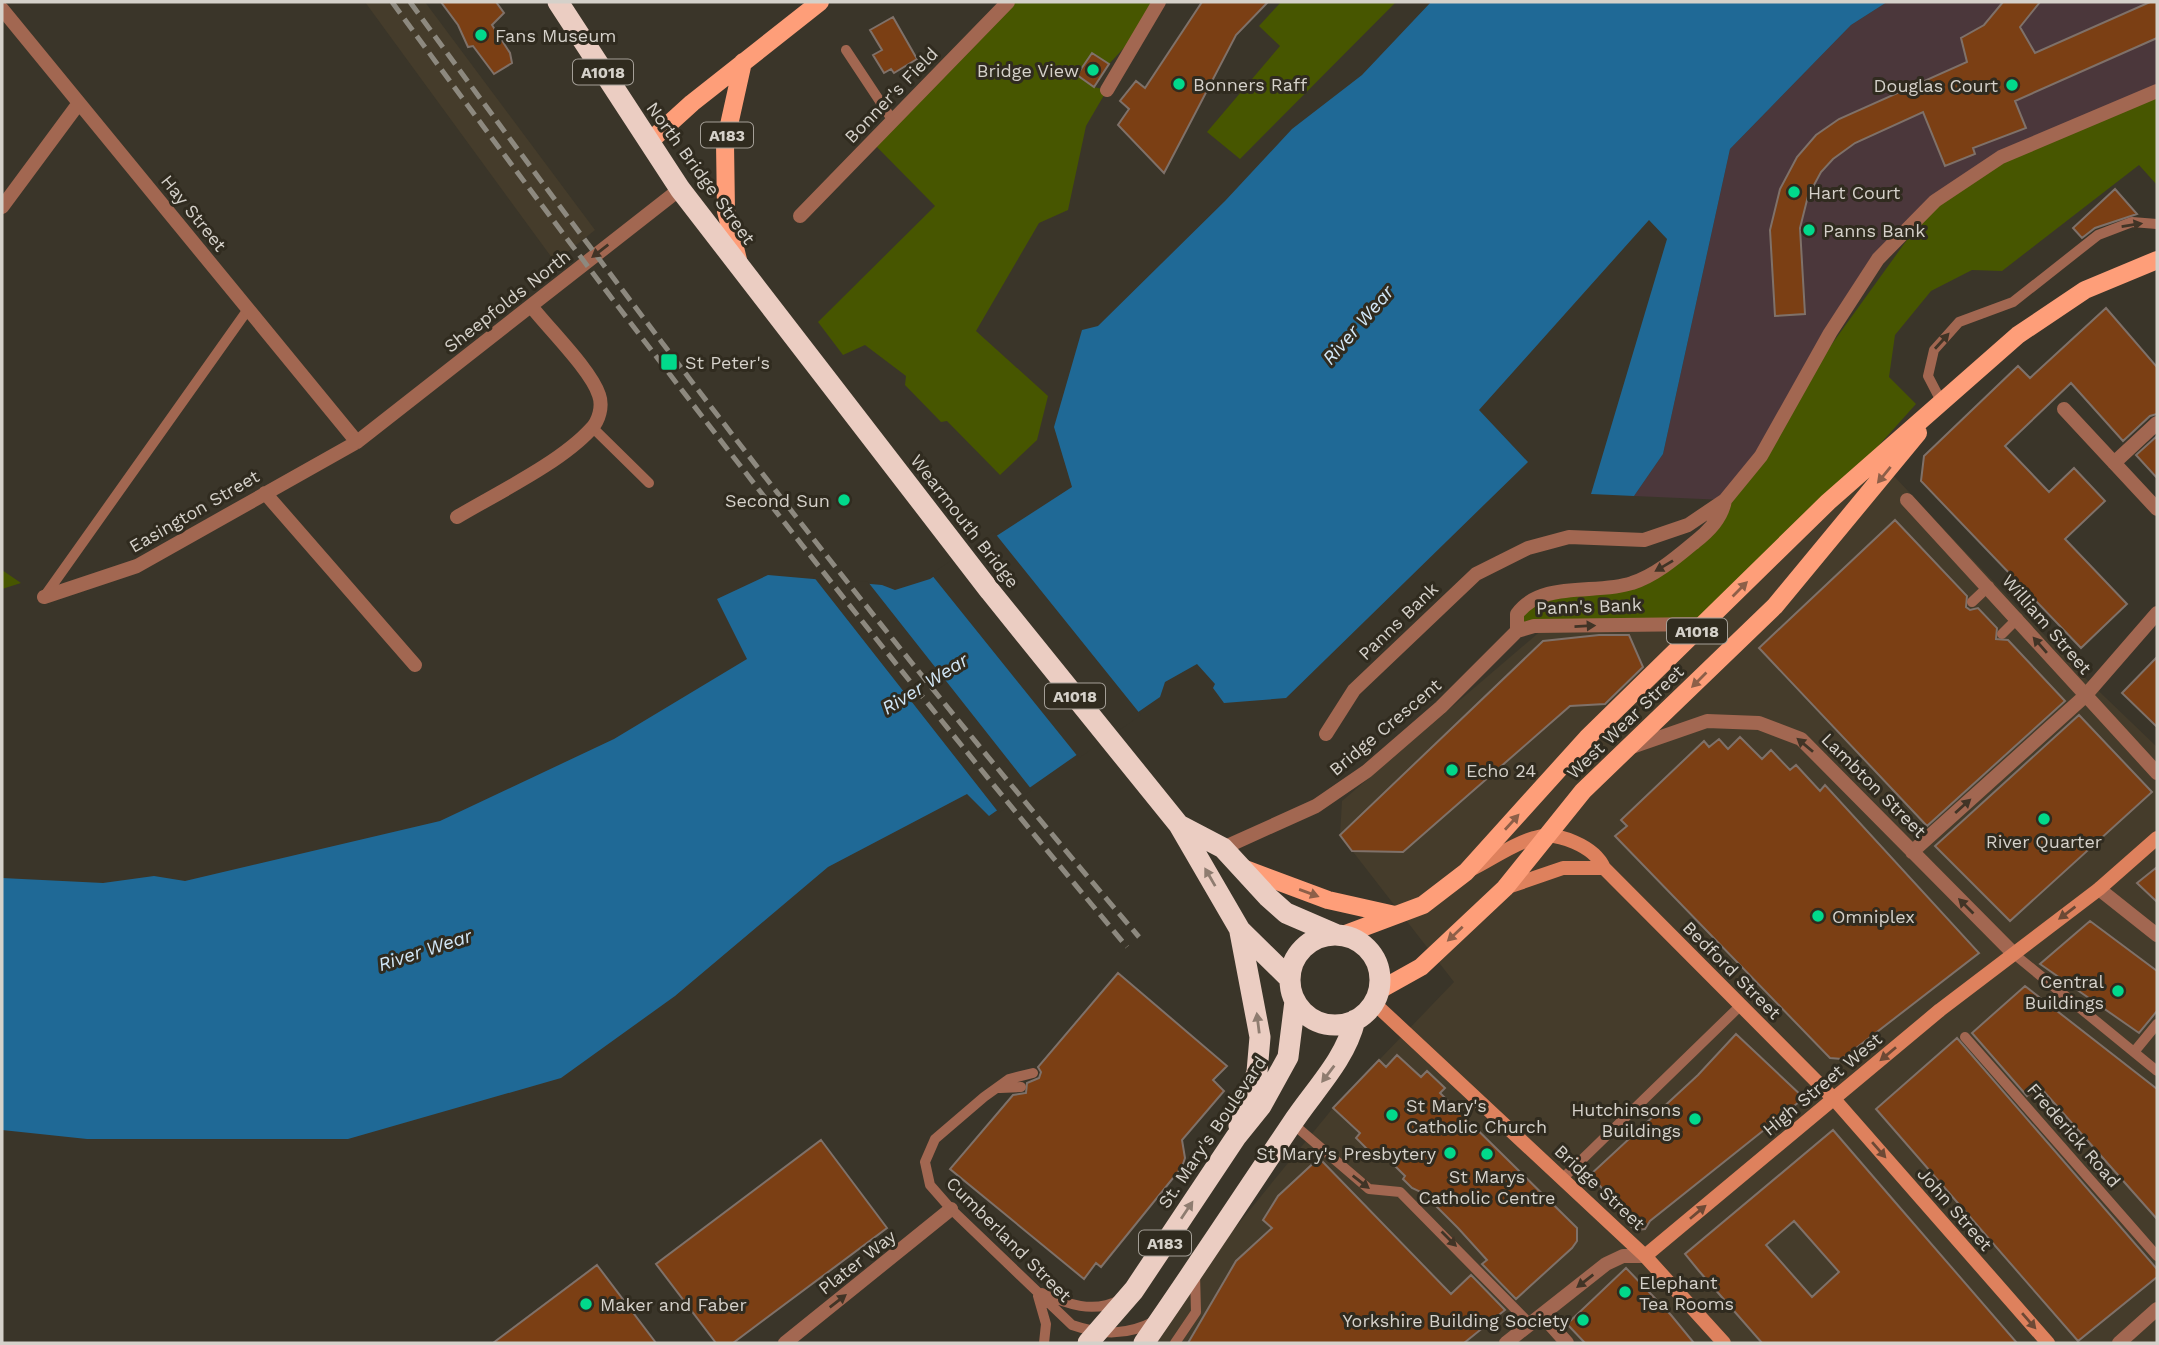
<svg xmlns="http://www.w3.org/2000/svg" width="2159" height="1345" font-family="'Work Sans',sans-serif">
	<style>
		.built { fill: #453c2b }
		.education { fill: #4b373b }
		.green { fill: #475600 }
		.water { fill: #1f6996 }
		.pier { fill: #3a3529 }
		.building { fill: #7b3f14; stroke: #7f7169; stroke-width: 2; fill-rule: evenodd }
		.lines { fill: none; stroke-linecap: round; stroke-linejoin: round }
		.lane { stroke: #a26751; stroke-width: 10 }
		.street { stroke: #a26751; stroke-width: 14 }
		.secondary { stroke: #de815d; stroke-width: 14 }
		.primary { stroke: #fe9e79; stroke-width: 18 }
		.highway { stroke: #ebcdc2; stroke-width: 21 }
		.rail { stroke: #8d897f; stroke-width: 5; stroke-dasharray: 14 7; stroke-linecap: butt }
		.oneway { fill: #413426 }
		.oneway2 { fill: #8d5f48 }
		.oneway3 { fill: #8e7c70 }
		.oneway4 { fill: #6d4935 }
		.poi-dot { fill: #01d98b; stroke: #302b1f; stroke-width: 2.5 }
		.labels { text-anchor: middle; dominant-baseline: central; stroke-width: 6; stroke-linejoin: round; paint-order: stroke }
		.shield { fill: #302b1f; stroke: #a49f97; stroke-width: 2 }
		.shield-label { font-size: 16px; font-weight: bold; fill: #d5d1ca }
		.poi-label { font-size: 18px; fill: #d5d1ca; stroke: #302b1f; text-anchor: start }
		.street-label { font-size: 18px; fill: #d5d1ca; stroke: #302b1f }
		.water-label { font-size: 19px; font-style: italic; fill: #d2e7f7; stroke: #302b1f }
	</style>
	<rect width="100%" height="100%" fill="#3a3529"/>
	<path class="built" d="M365,2H425L595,230L555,262Z
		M1857,437L2080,673L2157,747V1343H1141L1333,1108L1454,982L1340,835L1342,801L1564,611L1693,594Z"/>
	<path class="education" d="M1887,2H2157V91L2001,157L1878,259L1761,456L1725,500L1634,496L1663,454L1730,149L1851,25Z"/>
	<path class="green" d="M1008,2H1159L1155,14L1109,64L1092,53L1078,75L1094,87L1107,90L1086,126L1068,210L1039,223L976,331L1048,396L1037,440L1000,475L947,421L941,422L905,385L906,376L865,345L843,355L818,322L935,206L872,142Z
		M1281,2H1396L1240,159L1207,132L1280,46L1259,26Z
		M2157,91V185L2139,165L2002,271L1972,270L1931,291L1895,335L1889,377L1916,404L1828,502L1705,624L1517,631L1523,605L1621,586L1705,534L1793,398L1935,201L2001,157Z
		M2,570L21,583L2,589Z"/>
	<path class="water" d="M1431,2H1887L1851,25L1730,149L1663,454L1634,496L1591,494L1667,239L1649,220L1479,410L1528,462L1286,698L1224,703L1213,688L1215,684L1197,664L1165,682L1160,697L1144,708L989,816L967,794L828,867L675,996L561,1078L348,1139H87L2,1130V878L103,883L154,876L185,881L440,821L614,739L747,659L717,599L768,575L882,585L895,590L930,579L1072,487L1054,427L1082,330L1098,326L1225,201L1292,129L1362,75Z"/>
	<path class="pier" d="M994,532L1141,715L1079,758L931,574Z
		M813,576L868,582L1032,790L999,813Z"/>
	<path class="building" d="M441,2H496L504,13L492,25L510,53L512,63L494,74L473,46L468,47L458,25Z
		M1202,2H1268L1236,35L1164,173L1118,125L1129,109L1120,101L1136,81L1145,88Z
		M2003,2H2040L2020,27L2035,53L2150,2H2157V38L2015,101L2026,128L1973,148L1975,154L1945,166L1923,112L1855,143L1833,159L1821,172L1808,196L1800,228L1805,314L1775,316L1770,230L1780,189L1797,157L1816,135L1839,119L1967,62L1961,38L1984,25Z
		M893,17L917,59L894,73L891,69L884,73L873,55L882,50L870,30Z
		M1092,53L1109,64L1094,87L1077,75Z
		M2115,189L2137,214L2095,228L2082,238L2073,228Z
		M2106,308L2157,367V414L2150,416L2123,441L2071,383L2005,446L2049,492L2074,468L2105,501L2065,539L2127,604L2081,648L1921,481L1924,456L2018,366L2030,378Z
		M2157,436V478L2136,455Z
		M1895,520L1967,596L1966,607L1970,610L1978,608L1997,628L1996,639L2008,640L2065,701L1927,826L1759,648Z
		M1599,635H1629L1643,667L1605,704L1570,706L1403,852L1352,851L1340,835L1543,641Z
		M2157,657V727L2122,693Z
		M2079,715L2152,792L2010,921L1935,846Z
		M1740,737L1762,759L1771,750L1790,770L1796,765L1820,791L1825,785L1979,953L1842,1059L1830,1058L1615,836L1627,826L1621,820L1704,741L1709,747L1719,739L1728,749Z
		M2157,867V902L2137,883Z
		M2090,921L2157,971V1011L2139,1033L2040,964Z
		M1118,973L1227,1066L1213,1080L1224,1091L1182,1140L1185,1158L1182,1167L1101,1267L1096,1263L1084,1279L950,1169L1013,1095L1026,1093L1027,1083L1039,1078L1041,1072L1038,1067Z
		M2025,986L2157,1089V1219L2039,1086L2027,1096L1972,1033Z
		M1736,1034L1804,1098L1650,1221L1645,1229L1636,1230L1630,1226V1219L1590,1175L1698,1075Z
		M1957,1038L2157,1269V1277L2078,1341L1876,1109Z
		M1397,1055L1421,1077L1427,1071L1445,1088L1440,1093L1577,1228V1241L1572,1248L1516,1299L1482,1264L1487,1260L1458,1228L1423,1193L1412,1188L1403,1179L1405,1176L1381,1152L1375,1157L1356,1138L1360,1133L1333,1108L1379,1060L1386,1067Z
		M1833,1130L1895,1202L2017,1343H1762L1699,1271L1685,1254ZM1794,1221L1839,1272L1812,1297L1766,1245Z
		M821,1140L887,1228L733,1343H716L656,1264Z
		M1319,1158L1451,1294L1471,1275L1505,1310L1464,1343H1188L1236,1261L1272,1228L1263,1220L1278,1196Z
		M597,1265L656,1343H493Z
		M1626,1268L1671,1315L1694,1343H1585L1567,1324Z"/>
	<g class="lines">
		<path class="lane" d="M846,50L893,121
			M1942,403L1928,376L1934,350L1959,322L2013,302L2098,235L2132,222L2157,224
			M593,428L649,483
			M44,597L249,308
			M1972,602L1989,586
			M2002,634L2018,618
			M2014,954L2157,1071
			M1965,1037L2157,1256
			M2134,1052L2157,1024
			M1033,1073L1009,1079L984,1097L935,1139L925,1162L930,1185L951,1209L1072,1325C1101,1335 1127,1336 1155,1321
			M1000,1088L1021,1087
			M1292,1123L1369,1189L1400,1192L1530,1324
			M1563,1178L1740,1006
			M1042,1293C1067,1304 1093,1314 1120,1300
			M1038,1296L1046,1324L1044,1343
			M1175,1343L1196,1312L1195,1274"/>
		<path class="street" d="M2,9L357,442
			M1107,90L1159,2
			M2,207L79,103
			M800,216L1008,2
			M2064,409L2157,509
			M2114,463L2157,423
			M265,493L415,665
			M1907,500L2157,773
			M457,517C497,493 560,463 591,429C599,421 603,406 599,395C591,370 548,328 531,306
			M44,597L137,566L357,442L680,189
			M1517,631V614C1541,580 1597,595 1632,583C1655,576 1677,557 1695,542C1709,531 1722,518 1725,500
			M1517,631L1534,626L1705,624
			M1326,734L1354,690L1476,574L1528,548L1569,537L1644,540L1688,525L1725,500L1761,456L1830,333L1878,259L1935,201L2001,157L2157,91
			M1632,747L1707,721L1759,723L1801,739L2014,954
			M1223,848L1316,806L1367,771L1441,707L1517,631
			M1912,852L2085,696L2157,613
			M2099,889L2157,935
			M1542,1315L1567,1343
			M785,1343L951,1209
			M1506,1343L1606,1264L1623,1256H1645
			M2119,1343L2157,1309"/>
		<path class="secondary" d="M1470,870C1491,860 1512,844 1534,838C1557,830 1595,847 1604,868L1834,1099L2048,1343
			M1505,888L1563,868H1604
			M1374,1003L1645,1256L1724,1343
			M1645,1256L1940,1010L2099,889L2157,838"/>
		<path class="primary" d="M649,142L692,103L820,2
			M739,264L726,211L725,143L743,62
			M1245,869L1328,900L1395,915
			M1343,935L1423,905L1466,872L1587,738L1828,502L2018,335L2085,290L2157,260
			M1378,991L1421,967L1505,888L1583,791L1775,606L1918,433"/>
		<path class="highway" d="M558,2L680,189L990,591L1179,825L1240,930L1290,979
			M1181,826L1223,848L1268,897L1286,913L1337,935
			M1290 980a45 45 0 1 1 90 0a45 45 0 1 1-90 0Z
			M1239,1126L1257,1072L1260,1037L1240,932
			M1088,1343L1134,1290L1236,1137L1261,1106L1288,1057L1295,1001
			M1144,1343C1194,1271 1242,1198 1291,1125C1313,1091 1345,1061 1355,1020"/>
		<path class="rail" d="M392,2C627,325 872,641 1127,947
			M410,2C642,322 882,637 1139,937"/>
	</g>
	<defs><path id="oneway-solid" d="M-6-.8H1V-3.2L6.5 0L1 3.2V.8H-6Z" transform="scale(1.75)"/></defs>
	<g class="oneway">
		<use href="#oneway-solid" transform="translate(2132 225) rotate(-9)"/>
		<use href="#oneway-solid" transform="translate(600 251) rotate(142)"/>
		<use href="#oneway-solid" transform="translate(1942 341) rotate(-48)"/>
		<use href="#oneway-solid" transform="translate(1664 566) rotate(149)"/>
		<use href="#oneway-solid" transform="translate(1585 626) rotate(-3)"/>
		<use href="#oneway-solid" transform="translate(2040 645) rotate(-131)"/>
		<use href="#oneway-solid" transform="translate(1805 745) rotate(-140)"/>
		<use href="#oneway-solid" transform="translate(1963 806) rotate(-42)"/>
		<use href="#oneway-solid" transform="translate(1966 906) rotate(-135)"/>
		<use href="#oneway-solid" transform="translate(1361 1182) rotate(38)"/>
		<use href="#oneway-solid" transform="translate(1449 1239) rotate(45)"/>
		<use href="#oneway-solid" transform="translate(1585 1281) rotate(142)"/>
		<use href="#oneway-solid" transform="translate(838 1301) rotate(-38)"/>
	</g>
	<g class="oneway2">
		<use href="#oneway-solid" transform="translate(1884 475) rotate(129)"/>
		<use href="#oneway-solid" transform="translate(1740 589) rotate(-45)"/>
		<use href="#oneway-solid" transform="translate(1699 680) rotate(135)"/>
		<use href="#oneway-solid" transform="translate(1512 822) rotate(-48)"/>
		<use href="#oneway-solid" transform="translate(1309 893) rotate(20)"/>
		<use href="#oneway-solid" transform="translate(1455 934) rotate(137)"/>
	</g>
	<g class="oneway3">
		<use href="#oneway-solid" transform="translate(1210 877) rotate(-120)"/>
		<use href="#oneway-solid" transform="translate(1258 1023) rotate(-97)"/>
		<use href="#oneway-solid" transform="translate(1328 1074) rotate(127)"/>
		<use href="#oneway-solid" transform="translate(1187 1210) rotate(-56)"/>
	</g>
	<g class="oneway4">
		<use href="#oneway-solid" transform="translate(2067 913) rotate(143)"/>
		<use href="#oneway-solid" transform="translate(1888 1054) rotate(140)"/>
		<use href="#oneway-solid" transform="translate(1879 1150) rotate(49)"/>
		<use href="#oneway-solid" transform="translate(1698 1212) rotate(-40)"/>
		<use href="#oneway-solid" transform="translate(2029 1321) rotate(49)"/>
	</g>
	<g class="poi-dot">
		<circle cx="481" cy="35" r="7"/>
		<circle cx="1093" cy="70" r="7"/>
		<circle cx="1179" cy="84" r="7"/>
		<circle cx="2012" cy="85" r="7"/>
		<circle cx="1794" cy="192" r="7"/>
		<circle cx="1809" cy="230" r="7"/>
		<rect x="660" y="353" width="18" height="18" rx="3.5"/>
		<circle cx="844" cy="500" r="7"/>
		<circle cx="1452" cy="770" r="7"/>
		<circle cx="2044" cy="819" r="7"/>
		<circle cx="1818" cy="916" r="7"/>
		<circle cx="2118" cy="991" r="7"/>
		<circle cx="1392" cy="1115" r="7"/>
		<circle cx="1695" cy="1119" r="7"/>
		<circle cx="1450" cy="1153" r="7"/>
		<circle cx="1487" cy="1154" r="7"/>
		<circle cx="1625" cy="1292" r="7"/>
		<circle cx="586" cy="1304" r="7"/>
		<circle cx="1583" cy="1320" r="7"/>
	</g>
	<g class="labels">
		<g class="shield">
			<rect x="573" y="59.5" width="60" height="25" rx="5"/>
			<rect x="701" y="122.5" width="52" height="25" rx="5"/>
			<rect x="1667" y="618.5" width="60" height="25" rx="5"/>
			<rect x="1045" y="683.5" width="60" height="25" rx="5"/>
			<rect x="1139" y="1230.5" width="52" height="25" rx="5"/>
		</g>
		<g class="shield-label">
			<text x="603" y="72">A1018</text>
			<text x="727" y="135">A183</text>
			<text x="1697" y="631">A1018</text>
			<text x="1075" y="696">A1018</text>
			<text x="1165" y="1243">A183</text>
		</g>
		<g class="poi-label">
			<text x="495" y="35">Fans Museum</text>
			<text x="1079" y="70" text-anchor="end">Bridge View</text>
			<text x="1193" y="84">Bonners Raff</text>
			<text x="1998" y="85" text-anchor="end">Douglas Court</text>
			<text x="1808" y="192">Hart Court</text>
			<text x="1823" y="230">Panns Bank</text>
			<text x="685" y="362">St Peter's</text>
			<text x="830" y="500" text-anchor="end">Second Sun</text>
			<text x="1466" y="770">Echo 24</text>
			<text x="2044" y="841" text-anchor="middle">River Quarter</text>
			<text x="1832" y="916">Omniplex</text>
			<text x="2104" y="981" text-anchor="end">Central<tspan x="2104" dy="21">Buildings</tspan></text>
			<text x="1406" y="1105">St Mary's<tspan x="1406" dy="21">Catholic Church</tspan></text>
			<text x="1681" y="1109" text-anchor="end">Hutchinsons<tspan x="1681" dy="21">Buildings</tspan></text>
			<text x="1436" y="1153" text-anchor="end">St Mary's Presbytery</text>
			<text x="1487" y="1176" text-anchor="middle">St Marys<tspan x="1487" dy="21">Catholic Centre</tspan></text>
			<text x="1639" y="1282">Elephant<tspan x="1639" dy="21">Tea Rooms</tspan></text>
			<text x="600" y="1304">Maker and Faber</text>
			<text x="1569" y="1320" text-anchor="end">Yorkshire Building Society</text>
		</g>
		<g class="street-label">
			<text transform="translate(891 95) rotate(-46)">Bonner's Field</text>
			<text transform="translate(701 173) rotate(54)">North Bridge Street</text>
			<text transform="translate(194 213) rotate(51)">Hay Street</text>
			<text transform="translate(507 301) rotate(-38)">Sheepfolds North</text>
			<text transform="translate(194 511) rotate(-30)">Easington Street</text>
			<text transform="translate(965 521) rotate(52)">Wearmouth Bridge</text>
			<text transform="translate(1589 606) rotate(-2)">Pann's Bank</text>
			<text transform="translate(1398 621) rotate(-44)">Panns Bank</text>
			<text transform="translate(2047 624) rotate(49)">William Street</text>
			<text transform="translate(1625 722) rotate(-44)">West Wear Street</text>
			<text transform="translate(1385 727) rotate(-40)">Bridge Crescent</text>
			<text transform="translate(1874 785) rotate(45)">Lambton Street</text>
			<text transform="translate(1732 970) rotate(45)">Bedford Street</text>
			<text transform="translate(1822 1084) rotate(-40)">High Street West</text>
			<text transform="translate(1212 1132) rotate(-56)">St. Mary's Boulevard</text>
			<text transform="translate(2074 1135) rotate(49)">Frederick Road</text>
			<text transform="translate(1600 1187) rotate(43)">Bridge Street</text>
			<text transform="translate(1955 1209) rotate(49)">John Street</text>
			<text transform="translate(1009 1239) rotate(45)">Cumberland Street</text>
			<text transform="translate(857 1262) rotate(-38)">Plater Way</text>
		</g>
		<g class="water-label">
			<text transform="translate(1358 325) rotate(-49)">River Wear</text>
			<text transform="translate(925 684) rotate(-32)">River Wear</text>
			<text transform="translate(425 950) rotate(-18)">River Wear</text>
		</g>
	</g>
	<rect width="2159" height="1345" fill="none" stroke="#d5d1ca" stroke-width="7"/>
</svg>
